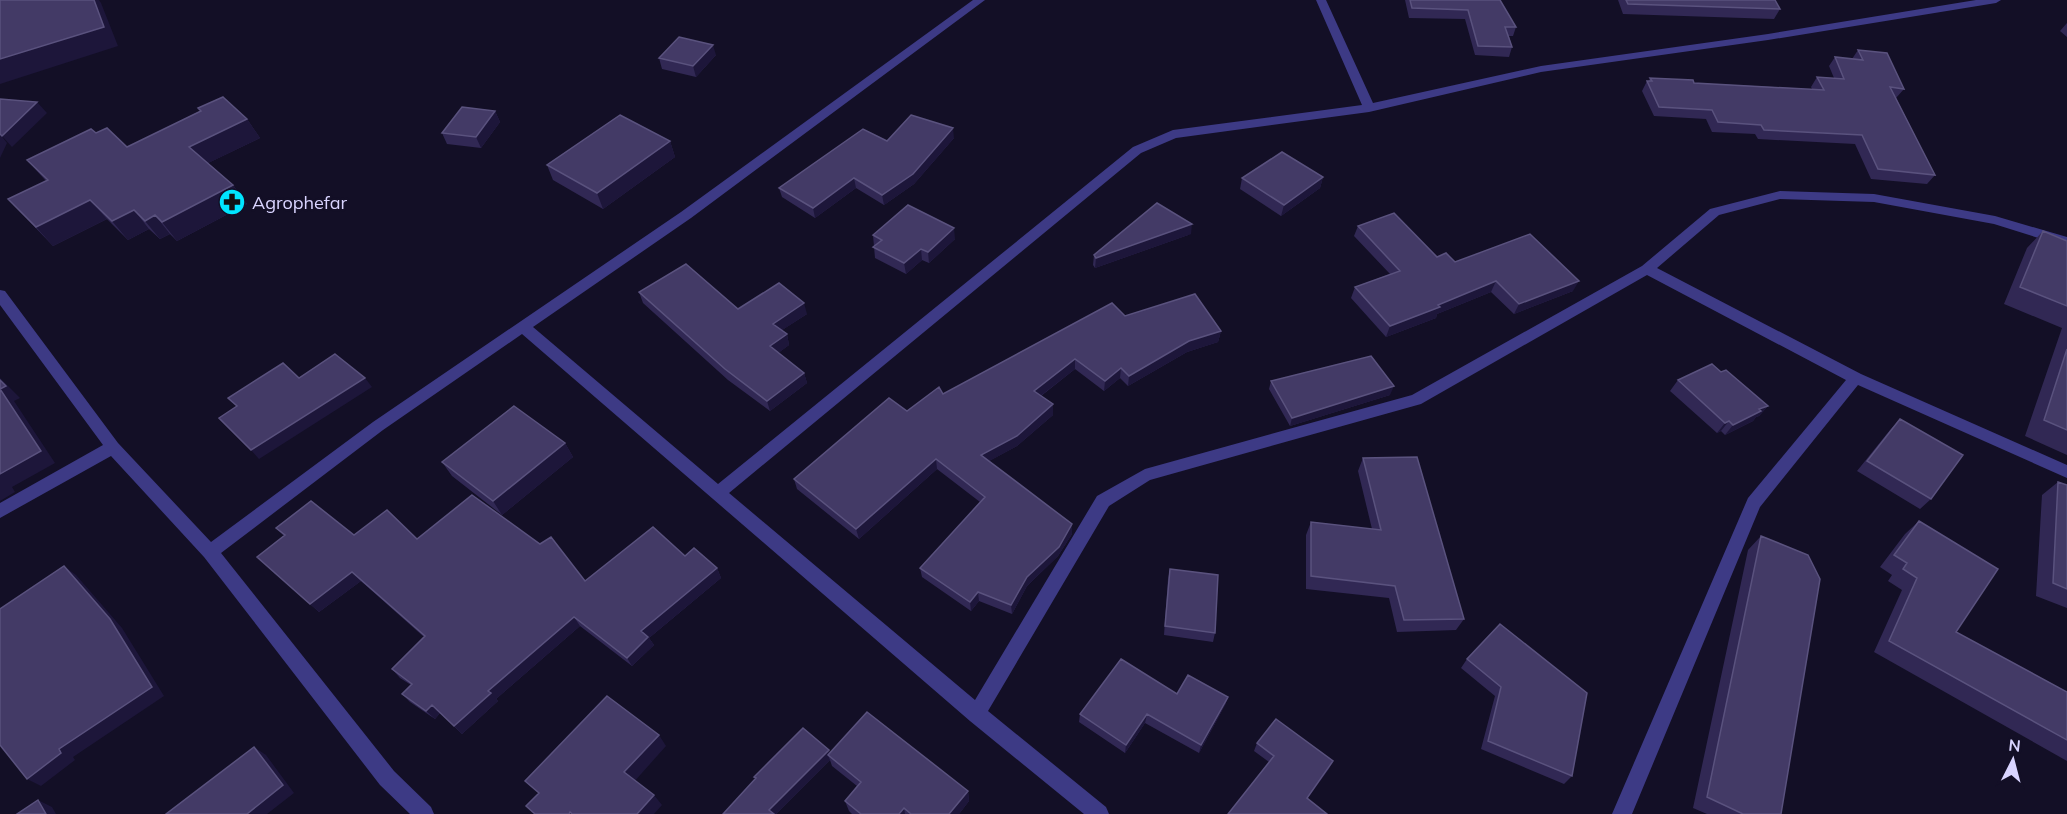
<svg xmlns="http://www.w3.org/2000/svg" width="2067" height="814" font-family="Mulish,sans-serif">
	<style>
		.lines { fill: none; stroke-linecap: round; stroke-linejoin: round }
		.minor { fill: #3d3a85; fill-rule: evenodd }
		.wall { fill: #312854 }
		.shaded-wall { fill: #1d163a }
		.building { fill: #433a66; stroke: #5a527e; stroke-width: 1.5 }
		.labels { text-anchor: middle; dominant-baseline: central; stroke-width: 4.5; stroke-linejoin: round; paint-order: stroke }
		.poi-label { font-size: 18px; fill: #d9d4ff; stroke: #130f26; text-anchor: start }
	</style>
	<rect width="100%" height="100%" fill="#130f26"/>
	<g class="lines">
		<path class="minor" d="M973,0H985L691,218L533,327L718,484L1133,147L1173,130L1362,105L1316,0H1326L1373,103L1541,66L1768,34L1976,0H2001L1996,3L1768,40L1541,72L1369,112L1176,138L1141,153L729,493L975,700L1097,496L1145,469L1412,395L1642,266L1710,209L1780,191L1874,194L1995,216L2067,237V247L1994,224L1874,202L1780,199L1719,215L1657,268L1861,374L2067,465V478L1858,385L1760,507L1632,814H1612L1748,498L1846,380L1647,275L1421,404L1150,480L1109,506L988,711L1106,807L1109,814H1084L970,721L522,334L383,430L221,553L394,771L431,807L434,814H410L380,785L204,557L111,456L0,518V503L103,445L0,305V290L5,291L118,443L211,542L373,422L681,212Z"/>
	</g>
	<path class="wall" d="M1405,0H1500L1516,27L1513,36H1509L1512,47L1509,57L1475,55L1465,19L1409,18Z
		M1618,0H1775L1780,9L1774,19L1623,14Z
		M2067,23V37L2060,31Z
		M1858,50L1904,89L1896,98L1935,175L1927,184L1871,179L1855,144L1758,139L1755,134L1712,132L1706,119L1654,116L1642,91L1647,81H1649L1650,78L1694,83L1812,89L1811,87L1817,77L1834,78L1829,66L1835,57L1852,59Z
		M716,55L696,77L662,69L659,58Z
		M198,108L247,119L260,138L208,163L233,185L247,204L177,241L170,234L160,239L149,229L128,240L107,219L53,246L8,199L46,181L27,160L96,133L127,147L200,111Z
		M495,111L500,122L481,148L447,144L442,133Z
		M954,138L914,184L884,205L856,188L815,218L782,197L779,188L887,141Z
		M670,141L675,157L603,209L553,180L547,165Z
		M1323,177L1320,188L1281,216L1240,189L1242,178Z
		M1358,226L1437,257L1573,291L1514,314L1491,292L1437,314L1436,318L1386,337L1351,298L1355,287L1390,274L1354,236Z
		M2043,231L2067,241V455L2025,436L2062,328L2004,304L2027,248Z
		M1191,234L1095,268L1093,265L1094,255Z
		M873,235L955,239L929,263L922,260L906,274L875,258Z
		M639,292L738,309L807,314L782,330L787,334L789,345L778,353L804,373L807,383L770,411L728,380L643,303Z
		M1125,316L1221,331L1218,342L1187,352L1128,386L1120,378L1104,391L1075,369L1041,396L1053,404V415L1017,446L989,461L1072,534L1058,556L1027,586L1012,614L979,601L971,611L922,577L920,568L980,502L937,469L859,539L797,489L794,479L907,411L943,394Z
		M1721,372L1768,406L1759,416L1756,417L1753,421L1725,435L1721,431L1717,433L1670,391L1678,380Z
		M1271,381L1390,395L1290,426L1269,389Z
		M1900,419L1931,499L1920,509L1857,471L1890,430Z
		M565,443L573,457L502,515L452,476L442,462Z
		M1363,458L1464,619L1456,630L1397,632L1389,598L1306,589V535L1311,522L1372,529L1358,471Z
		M2058,482L2067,485V608L2036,596L2042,495Z
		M1919,521L1956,632L2067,692V761L1874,652L1902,590L1888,581L1892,575L1880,567L1905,534Z
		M276,528L354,535L417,539L585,581L685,556L717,568L721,578L649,638L654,645L632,666L580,626L496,699L498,701L462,734L440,713L435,719L410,702L402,694L411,685L400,678L392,669L424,637L361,581L319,612L267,566L284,536Z
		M1761,536L1781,814H1707L1693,808L1748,550Z
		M1170,569L1215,633L1213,642L1164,635L1168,579Z
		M1500,624L1572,776L1564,784L1481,749L1495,696L1461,668L1467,659Z
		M1177,694L1228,697L1225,705L1199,753L1145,723L1125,753L1079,722L1080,714Z
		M1257,743L1329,769L1228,814L1269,762L1254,751Z
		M829,750L830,754L968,791L969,801L959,814H852L849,811L845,801L857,786L832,766L830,760L776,814H723L755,779L754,777Z"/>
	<path class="shaded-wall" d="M94,0H99L101,3L118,46L0,84V59Z
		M713,45L716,55L696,77L693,66Z
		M37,102L47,113L12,147L2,136Z
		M495,111L500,122L481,148L476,137Z
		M247,119L260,138L202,166L189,147Z
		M953,128L954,138L914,184L884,205L882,195Z
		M0,134L7,143L0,158Z
		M670,141L675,157L603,209L597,193Z
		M1323,177L1320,188L1281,216L1284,205Z
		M854,178L856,188L815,218L813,208Z
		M233,185L247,204L177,241L162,222Z
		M90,200L107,219L53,246L36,227Z
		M134,210L149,229L128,240L112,221Z
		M155,215L170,234L160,239L145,221Z
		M1192,224L1191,234L1095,268L1096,258Z
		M954,228L955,239L929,263L928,252Z
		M921,249L922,260L906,274L904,263Z
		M1496,281L1491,292L1437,314L1436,318L1386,337L1390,326L1438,305Z
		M1579,281L1573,291L1514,314L1519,304Z
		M804,303L807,314L776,334L773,324Z
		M1221,331L1218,342L1187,352L1128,386L1129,376L1189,341Z
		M787,334L789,345L773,357L770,346Z
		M1075,359V369L1034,401V391Z
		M1121,368L1120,378L1104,391L1105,381Z
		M804,373L807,383L770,411L767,401Z
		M0,378L20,398L14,401L55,463L12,487L15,492L0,501Z
		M365,378L372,387L259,459L251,450Z
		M1394,386L1390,395L1290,426L1292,418Z
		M1053,404V415L1017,446L982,465L981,455Z
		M1768,406L1759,416L1756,417L1753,421L1725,435L1733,425L1759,409Z
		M1729,421L1721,431L1717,433L1725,423Z
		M565,443L573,457L502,515L493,501Z
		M936,459L937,469L859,539L856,529Z
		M1072,524V534L1058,556L1027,586L1012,614L1011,605L1027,577Z
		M64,566L76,575L122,628L164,696L73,757L75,760L41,786L27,779L59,749Z
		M717,568L721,578L649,638L654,645L632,666L627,658L641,631Z
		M352,572L361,581L319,612L310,604Z
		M978,592L979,601L971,611L970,602Z
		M574,617L580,626L496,699L498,701L462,734L454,726L488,691Z
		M1228,697L1225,705L1199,753L1201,745Z
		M432,705L440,713L435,719L426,711Z
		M1147,714L1145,723L1125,753L1126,745Z
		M659,735L666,746L633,783L624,772Z
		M254,747L266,755L294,793L267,814H247Z
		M829,750L831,758L828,755L830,760L776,814H771L769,810Z
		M1333,761L1329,769L1303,805L1307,798Z
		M968,791L969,801L959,814H949Z
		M654,795L662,805L654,814H637Z
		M38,800L52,807L56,814H46Z
		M904,808L905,814H899Z"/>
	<path class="building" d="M0,0H94L104,27L0,59Z
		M1410,0H1500L1516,27H1505L1512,47L1478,46L1468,10L1412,8Z
		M1626,0H1775L1780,9L1628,4Z
		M679,37L713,45L693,66L659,58Z
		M1858,50L1887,53L1904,89L1890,87L1935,175L1878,169L1862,135L1764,130L1761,125L1718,122L1712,110L1659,107L1647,81H1652L1650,78L1693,80L1694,83L1824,90L1817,77L1844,79L1835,57L1863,60Z
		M223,97L247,119L189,147L233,185L162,222L155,215L145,221L134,210L112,221L90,200L36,227L8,199L48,180L27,160L91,129L96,133L107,128L127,147L201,111L198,108Z
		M0,99L37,102L2,136L0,134Z
		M462,107L495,111L476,137L442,133Z
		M620,115L670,141L597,193L547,165Z
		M911,115L953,128L913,174L882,195L854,178L813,208L779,188L863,129L887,141Z
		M1282,152L1323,177L1284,205L1242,178Z
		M1157,203L1192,224L1096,258L1094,255Z
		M908,205L954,228L928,252L921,249L904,263L873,247L882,240L873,235Z
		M1394,213L1437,257L1446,253L1455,262L1530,234L1579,281L1519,304L1496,281L1438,305L1440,307L1390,326L1355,287L1400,271L1358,226Z
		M2043,231L2067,241V306L2020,287Z
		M686,264L738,309L779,283L804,303L773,324L787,334L770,346L804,373L767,401L725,369L639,292Z
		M1195,294L1221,331L1189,341L1129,376L1121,368L1105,381L1075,359L1034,391L1053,404L1017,436L981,455L1072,524L1059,547L1027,577L1011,605L978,592L970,602L920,568L985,497L936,459L856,529L794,479L889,398L907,411L939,387L943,394L1112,303L1125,316Z
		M2067,349V430L2044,420Z
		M335,354L365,378L251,450L219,418L237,406L228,398L283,363L299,378Z
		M1371,356L1394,386L1292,418L1271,381Z
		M1712,364L1721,372L1726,370L1768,406L1759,409L1761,411L1733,425L1729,421L1725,423L1678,380Z
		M0,380L6,386L0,389L41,451L0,474Z
		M514,406L565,443L493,501L442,462Z
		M1900,419L1963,455L1931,499L1867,461Z
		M1417,457L1464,619L1404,620L1395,586L1311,576V522L1381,530L1363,458Z
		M2058,482L2067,485V589L2053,583Z
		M472,495L540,544L551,537L585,581L653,527L685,556L694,548L717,568L641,631L648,637L627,658L574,617L488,691L491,693L454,726L432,705L426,711L402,694L412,684L392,669L425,636L352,572L310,604L257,557L285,535L276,528L311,501L354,535L387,510L417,539Z
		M1919,521L1998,569L1956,632L2067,692V740L1889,641L1917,578L1903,569L1907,563L1894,555Z
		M1761,536L1808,555L1820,579L1781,814H1743L1707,797Z
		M64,566L110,619L152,687L59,749L61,753L27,779L0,745V609Z
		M1170,569L1218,575L1215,633L1165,626Z
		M1500,624L1587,693L1572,776L1488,741L1501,687L1467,659Z
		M1121,659L1177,694L1188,675L1228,697L1201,745L1147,714L1126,745L1080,714Z
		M607,696L659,735L624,772L654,795L637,814H572L570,812L569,814H535L526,806L539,793L525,781Z
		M867,712L968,791L949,814H911L904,808L899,814H861L845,801L861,782L828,755Z
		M1276,719L1333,761L1307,798L1327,814H1228L1274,756L1257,743Z
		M803,728L829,750L769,810L774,814H723L756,778L754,777Z
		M254,747L283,785L247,814H166Z
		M38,800L46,814H17Z"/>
	<defs>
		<symbol id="pharmacy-disc" viewBox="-11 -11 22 22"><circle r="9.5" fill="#00e5ff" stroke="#130f26"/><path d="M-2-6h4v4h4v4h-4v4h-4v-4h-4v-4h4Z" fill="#111"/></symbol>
	</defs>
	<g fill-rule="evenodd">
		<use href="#pharmacy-disc" x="217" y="187" width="30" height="30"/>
	</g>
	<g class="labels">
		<g class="poi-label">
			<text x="252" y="202">Agrophefar</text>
		</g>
	</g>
	<g transform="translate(2013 760) rotate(6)" stroke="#130f26" stroke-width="4.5" paint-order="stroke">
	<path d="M0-4.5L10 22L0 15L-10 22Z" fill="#d9d4ff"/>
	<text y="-9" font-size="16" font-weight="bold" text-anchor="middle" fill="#d9d4ff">N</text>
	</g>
</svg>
